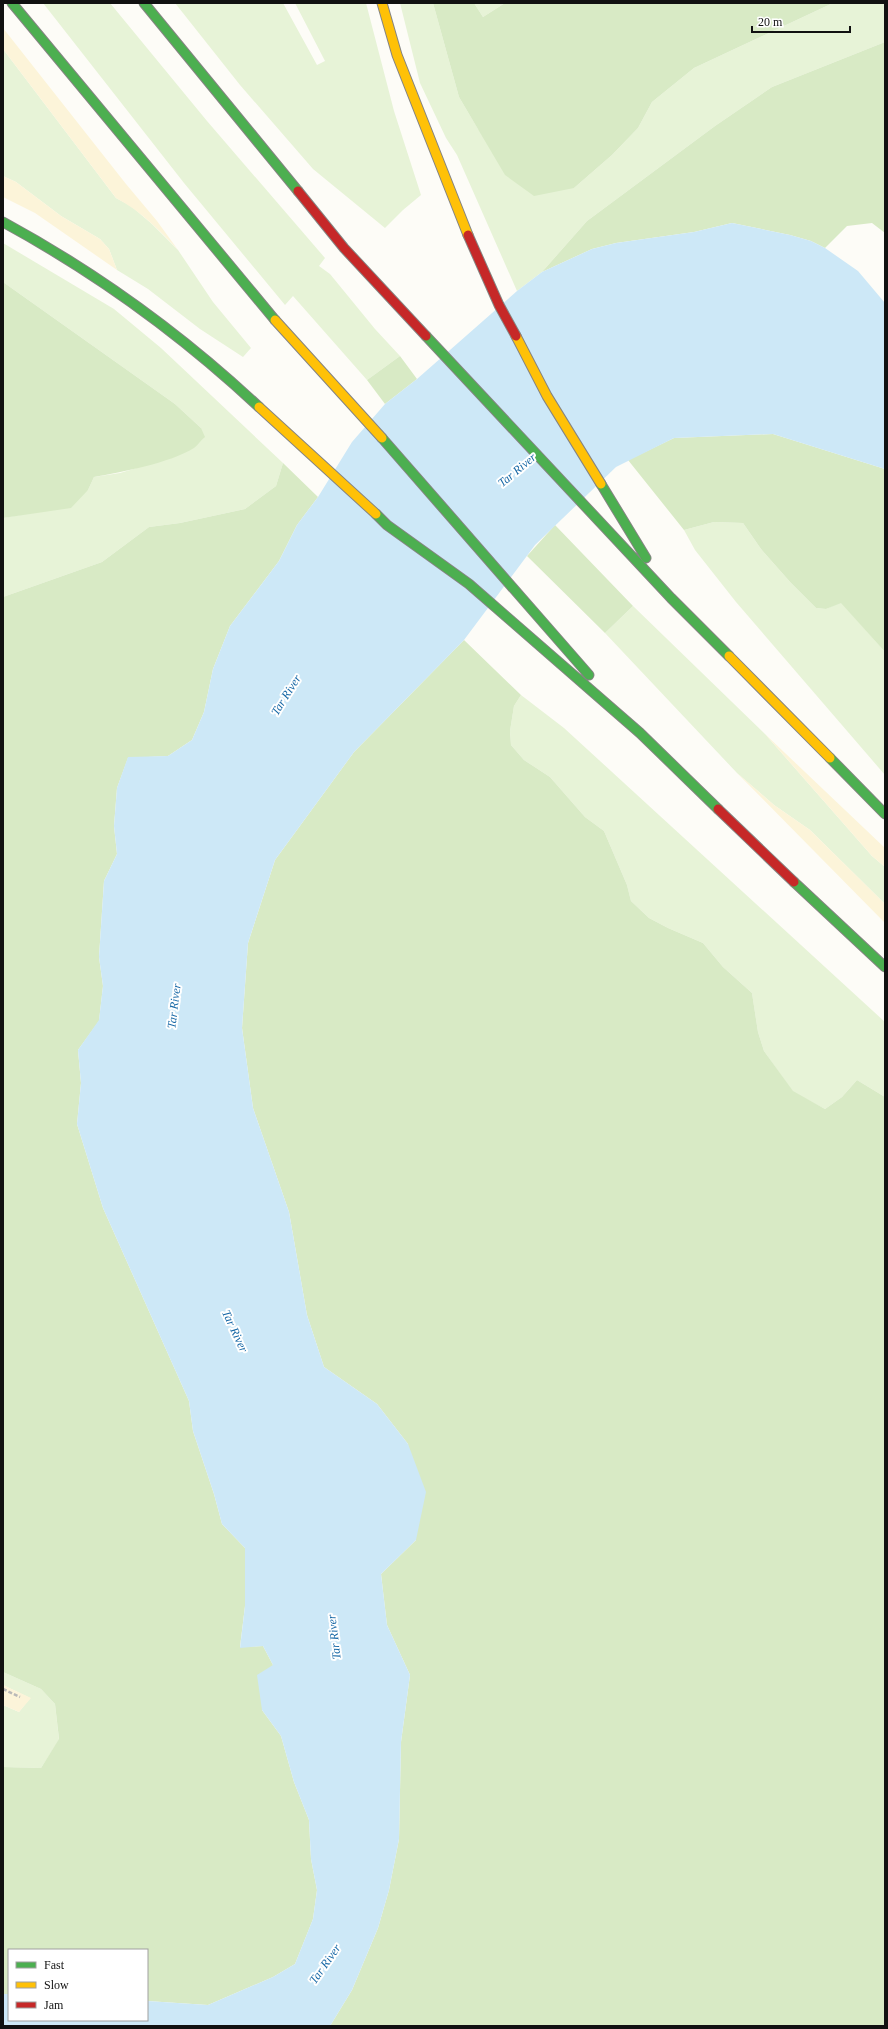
<svg xmlns="http://www.w3.org/2000/svg" width="888" height="2029" font-family="'Times New Roman',serif">
	<style>
		.green { fill: #e7f3d7 }
		.forest { fill: #d8eac5 }
		.sand { fill: #fcf4d9 }
		.water { fill: #cde8f7 }
		.lines { fill: none; stroke-linecap: round; stroke-linejoin: round }
		.fast-casing { stroke: #858482; stroke-width: 11 }
		.slow-casing { stroke: #858482; stroke-width: 11 }
		.jam-casing { stroke: #858482; stroke-width: 11 }
		.path { stroke: #b9b9b8; stroke-width: 2.5; stroke-dasharray: 4 2; stroke-linecap: butt }
		.fast { stroke: #4caf50; stroke-width: 9 }
		.slow { stroke: #ffc107; stroke-width: 9 }
		.jam { stroke: #c62828; stroke-width: 9 }
		.labels { text-anchor: middle; dominant-baseline: central; stroke-width: 4; stroke-linejoin: round; paint-order: stroke }
		.water-label { font-size: 12px; font-style: italic; fill: #1768a6; stroke: #fff }
	</style>
	<rect width="100%" height="100%" fill="#fdfcf7"/>
	<path class="green" d="M43,3H110L207,121L325,258L319,266L330,274L375,329L400,356L367,380L293,296L285,305L184,183Z
		M175,3H283L317,65L325,61L295,3H366L394,111L421,195L403,210L385,228L313,169L240,85Z
		M400,3H433L459,97L478,129L574,188L612,155L638,128L652,102L694,68L833,3H885V42L772,87L715,126L587,221L542,272L517,291L457,155L446,138L420,83Z
		M474,3H505L483,17Z
		M3,49L116,198L131,206L152,224L178,250L213,302L251,348L243,357L200,329L148,289L117,270L109,249L100,239L61,216L16,182L3,176Z
		M3,243L114,309L161,348L283,463L276,486L245,509L180,523L149,527L102,562L3,597V518L25,514L88,490L94,477L120,473L170,458L201,428L175,404L3,282Z
		M714,522L743,523L761,549L791,583L816,608L826,609L841,602L885,652V775L736,602L695,550L684,530Z
		M633,606L765,734L872,856L885,867V904L810,830L774,805L737,773L605,633Z
		M521,695L564,728L885,1022V1097L857,1080L842,1097L825,1109L793,1092L764,1051L758,1032L752,993L723,967L703,943L668,928L649,918L631,901L627,885L604,831L585,817L550,777L524,760L511,745L510,731L514,706Z
		M3,1672L41,1689L55,1704L59,1740L41,1768L3,1767V1705L19,1712L30,1698L3,1685Z"/>
	<path class="forest" d="M433,3H474L483,17L505,3H833L694,68L652,102L638,128L612,155L574,188L534,196L505,175L459,97Z
		M885,42V233L872,223L847,226L825,248L811,241L790,235L732,223L694,232L616,243L592,249L542,272L587,221L715,126L772,87Z
		M3,282L175,404L201,428L205,437C201,440 198,445 194,448C170,463 122,472 94,477L88,490L71,508L3,518Z
		M400,356L417,379L385,404L367,380Z
		M773,434L885,469V652L841,603L826,609L816,608L791,583L761,549L743,523L714,522L684,530L628,460L674,438Z
		M283,463L318,497L297,525L279,561L230,626L213,669L204,712L192,740L168,756L128,758L117,788L114,826L117,854L104,881L99,957L103,986L99,1021L78,1050L81,1083L77,1124L103,1208L189,1401L193,1431L214,1494L222,1524L245,1548V1606L240,1647L263,1646L273,1665L262,1710L281,1736L294,1782L309,1820L311,1859L317,1890L313,1919L295,1964L273,1977L208,2005L147,2001V1950H9V1994H3V1767L41,1768L59,1739L55,1704L41,1689L3,1672V597L102,562L149,527L180,523L245,509L276,486Z
		M555,525L633,606L605,633L527,556Z
		M464,640L521,695L514,706L510,731L511,745L524,760L550,777L585,817L604,831L627,885L631,901L649,918L668,928L703,943L723,967L752,993L758,1032L764,1051L793,1091L825,1109L842,1097L857,1080L885,1097V2026H330L352,1990L378,1928L389,1890L399,1839L401,1742L410,1675L387,1625L381,1574L416,1540L408,1444L377,1404L324,1367L307,1315L289,1212L253,1108L242,1028L248,943L275,860L354,752Z"/>
	<path class="sand" d="M3,28L126,184L157,221L178,250C159,230 141,211 116,198L3,49Z
		M3,176L16,182L61,216L100,239L109,249L117,270L35,213L3,197Z
		M765,734L885,848V867L872,856Z
		M737,773L774,805L810,830L885,904V923Z
		M3,1685L31,1698L19,1712L3,1705Z"/>
	<path class="water" d="M732,223L790,235L811,241L825,248L858,271L885,303V469L773,434L674,438L616,467L535,545L464,640L354,752L275,860L248,943L242,1028L253,1108L289,1212L307,1315L324,1367L377,1404L408,1444L426,1492L416,1540L381,1574L387,1625L410,1675L401,1742L399,1839L389,1890L378,1928L352,1990L330,2026H3V1994H9V2020H147V2001L208,2005L273,1977L295,1964L313,1919L317,1890L311,1859L309,1820L294,1782L281,1736L262,1710L257,1675L273,1665L263,1646L240,1648L245,1606V1548L222,1524L214,1494L193,1431L189,1401L103,1208L77,1124L81,1083L78,1050L99,1020L103,986L99,957L104,881L117,854L114,826L117,788L128,757L168,756L192,740L204,712L213,669L230,626L279,561L297,525L318,497L352,442L385,404L417,379L517,291L542,272L592,249L616,243L694,232Z"/>
	<g class="lines">
		<defs>
			<path id="fast" d="M12,3L275,320
				M144,3L298,191
				M3,222C95,272 182,335 259,407
				M426,336L671,598L729,656
				M382,438L589,675
				M601,484L646,558
				M376,514L387,525L469,584L640,733L718,809
				M830,758L885,814
				M794,882L885,967"/>
			<path id="slow" d="M382,3L397,55L468,235
				M275,320L382,438
				M516,336L547,396L601,484
				M259,407L376,514
				M729,656L830,758"/>
			<path id="jam" d="M298,191L344,248L426,336
				M468,235L499,305L516,336
				M718,809L794,882"/>
		</defs>
		<use href="#fast" class="fast-casing"/>
		<use href="#slow" class="slow-casing"/>
		<use href="#jam" class="jam-casing"/>
		<path class="path" d="M3,1689L20,1697"/>
		<use href="#fast" class="fast"/>
		<use href="#slow" class="slow"/>
		<use href="#jam" class="jam"/>
	</g>
	<g class="labels">
		<g class="water-label">
			<text transform="translate(517 470) rotate(-40)">Tar River</text>
			<text transform="translate(286 695) rotate(-58)">Tar River</text>
			<text transform="translate(174 1006) rotate(-83)">Tar River</text>
			<text transform="translate(235 1331) rotate(65)">Tar River</text>
			<text transform="translate(334 1637) rotate(-97)">Tar River</text>
			<text transform="translate(325 1964) rotate(-55)">Tar River</text>
		</g>
	</g>
	<rect width="888" height="2029" fill="none" stroke="#111111" stroke-width="8"/>
	<rect x="8" y="1949" width="140" height="72" fill="#ffffff" stroke="#a0a0a0"/>
	<rect x="16" y="1962" width="20" height="6" fill="#4caf50" stroke="#a0a0a0"/>
	<text x="44" y="1969" font-size="12" fill="#111111">Fast</text>
	<rect x="16" y="1982" width="20" height="6" fill="#ffc107" stroke="#a0a0a0"/>
	<text x="44" y="1989" font-size="12" fill="#111111">Slow</text>
	<rect x="16" y="2002" width="20" height="6" fill="#c62828" stroke="#a0a0a0"/>
	<text x="44" y="2009" font-size="12" fill="#111111">Jam</text>
	<path d="M752 26v6h98v-6" fill="none" stroke="#111111" stroke-width="2"/>
	<text x="758" y="26" font-size="12" fill="#111111" stroke="#ffffff" stroke-width="3" paint-order="stroke">20 m</text>
</svg>
